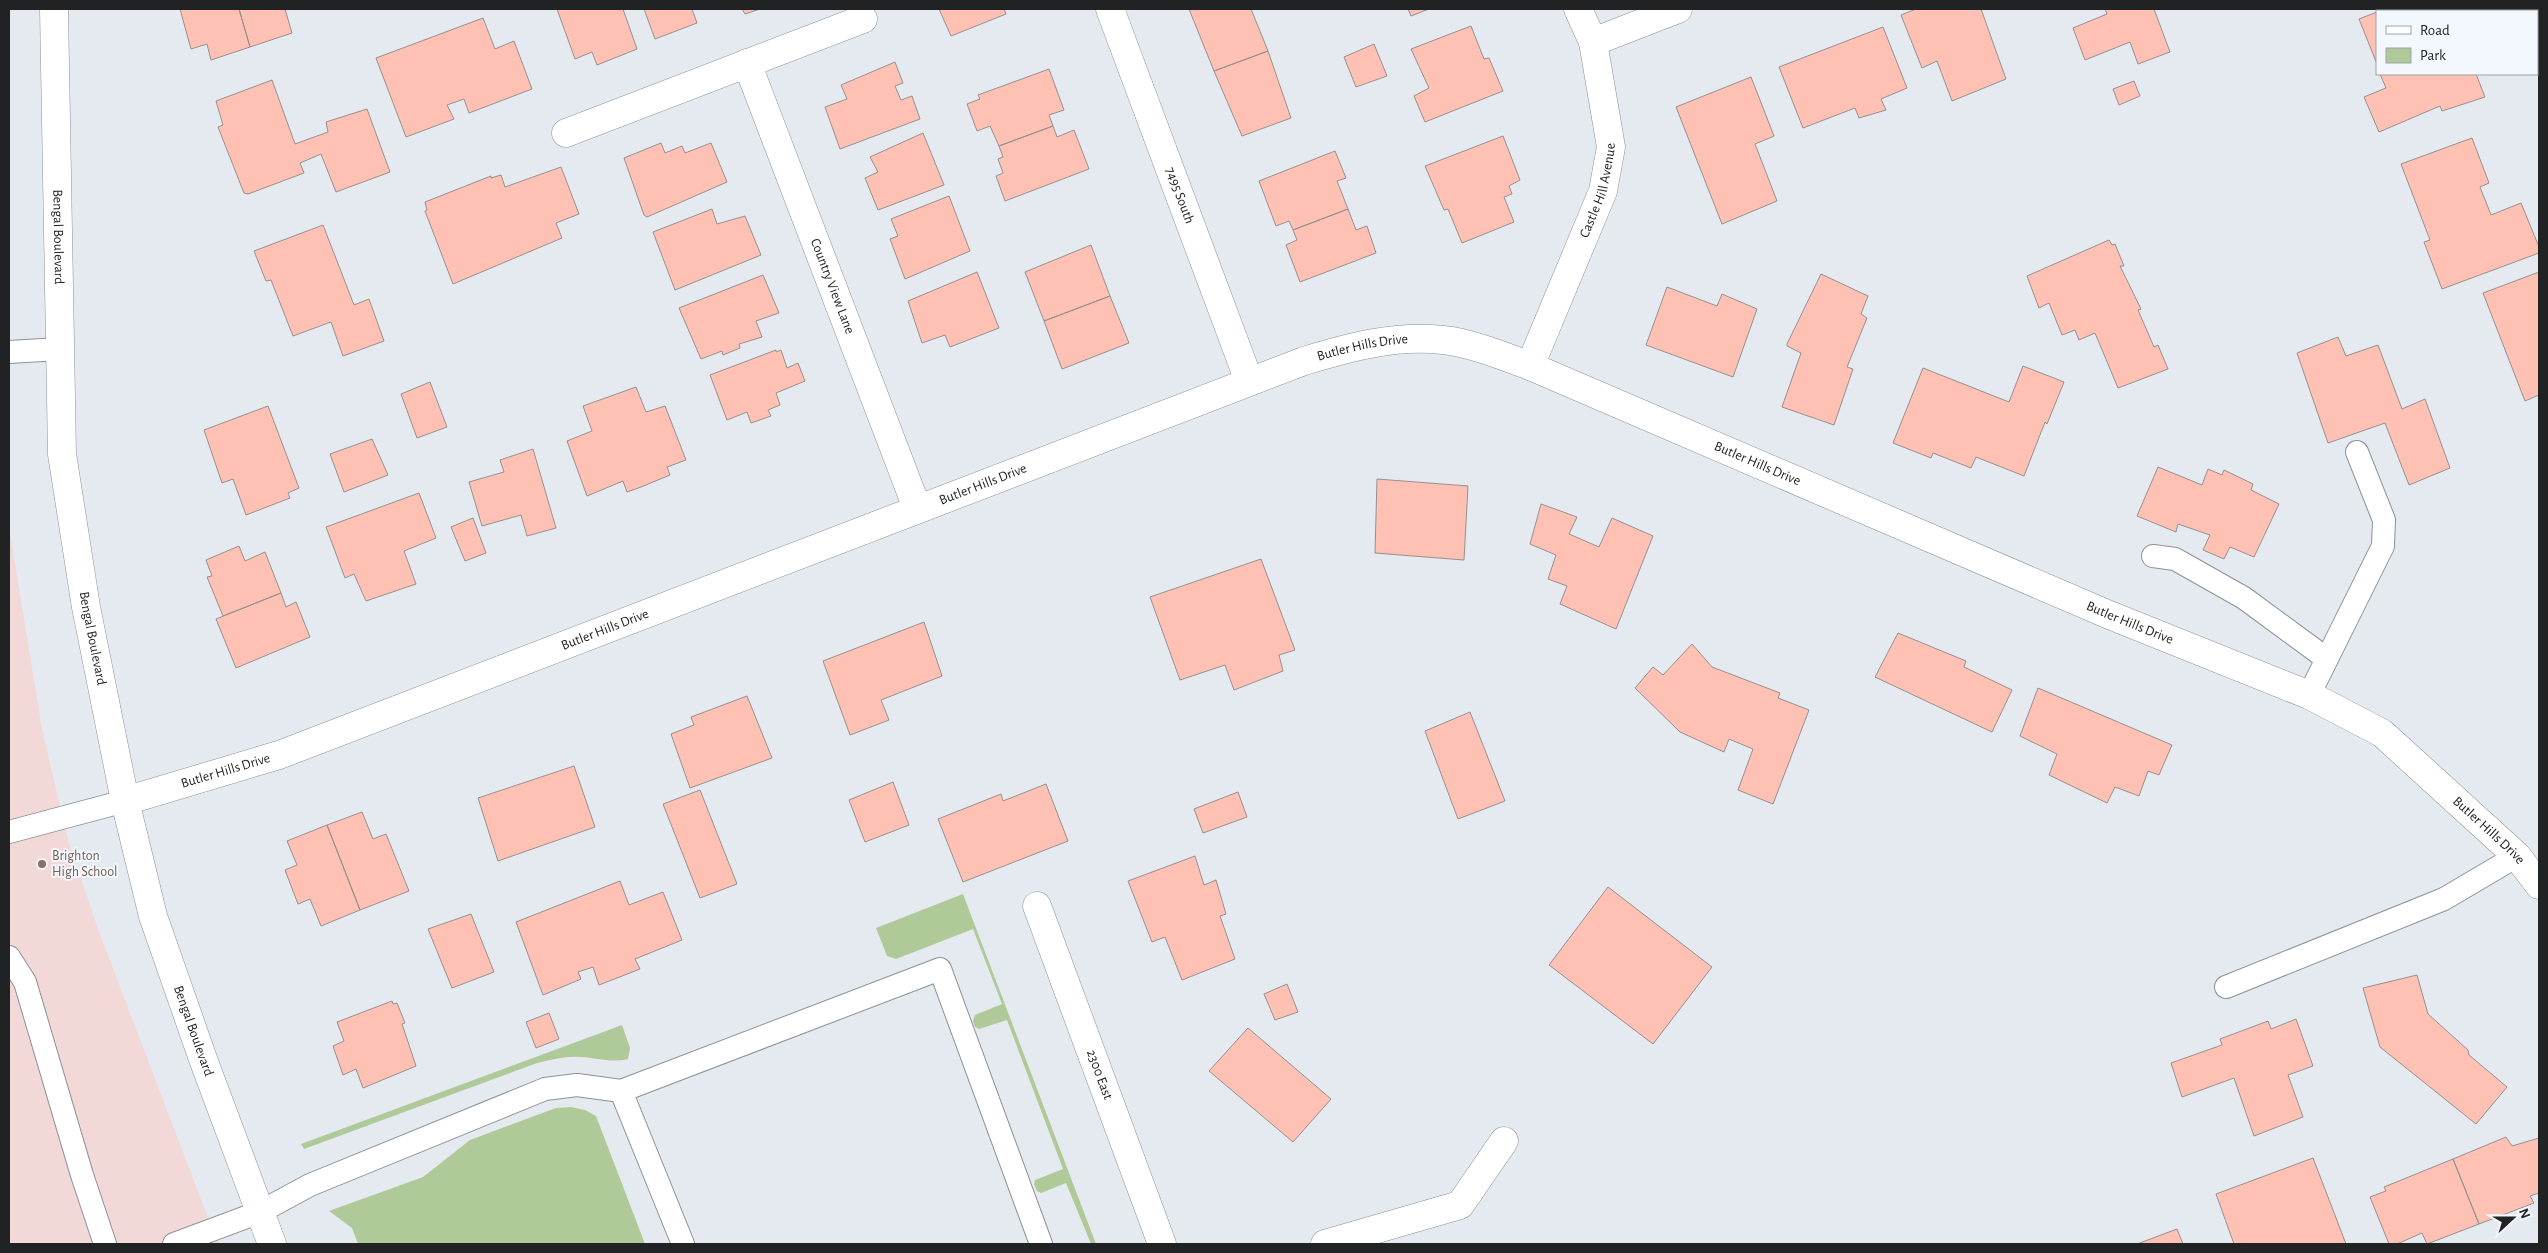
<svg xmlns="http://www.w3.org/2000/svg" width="2548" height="1253" font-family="'Alegreya Sans',sans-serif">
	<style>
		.education { fill: #f3d8d8 }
		.green { fill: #afca98 }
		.building { fill: #ffc1b4; stroke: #978f8e }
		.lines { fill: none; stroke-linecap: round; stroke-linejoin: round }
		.lane-casing { stroke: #8d9297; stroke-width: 24 }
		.street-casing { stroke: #8d9297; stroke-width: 29 }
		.secondary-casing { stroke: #8d9297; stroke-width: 29 }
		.lane { stroke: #fff; stroke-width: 22 }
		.street { stroke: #fff; stroke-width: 28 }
		.secondary { stroke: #fff; stroke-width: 28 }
		.education-dot { fill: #8d6e63; stroke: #f2f8fd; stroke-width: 2 }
		.labels { text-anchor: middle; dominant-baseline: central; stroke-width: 4; stroke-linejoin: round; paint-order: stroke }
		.street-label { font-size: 14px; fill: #202224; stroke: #f2f8fd }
		.education-label { font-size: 14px; fill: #785e54; stroke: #f2f8fd; text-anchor: start }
	</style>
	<rect width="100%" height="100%" fill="#e5eaf0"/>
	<path class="education" d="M9,527L42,729L68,840L98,929L218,1244H9Z"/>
	<path class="green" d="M963,894L1096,1244H1091L1066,1183L1041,1193L1037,1191L1034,1184L1035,1180L1063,1169L1007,1020L979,1029L975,1027L973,1021L975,1015L1002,1004L973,929L896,959L887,956L876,928Z
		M622,1025L630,1048L628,1059C610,1063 598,1058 580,1057C566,1056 551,1060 537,1063L304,1149L301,1144Z
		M571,1107L585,1110L596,1116L645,1244H358L352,1228L329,1211L423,1177L470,1140L556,1108Z"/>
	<path class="building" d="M180,9H239L250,47L211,60L207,44L191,49Z
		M239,9H285L292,33L250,47Z
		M557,9H623L637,49L597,65L592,52L575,59Z
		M644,9H692L697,23L655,39Z
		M742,9H760L745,14Z
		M939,9H1004L1006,14L951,36Z
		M1189,9H1251L1268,51L1214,71Z
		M1408,9H1429L1411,16Z
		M1916,9H1981L2006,79L1952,101L1937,61L1922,68L1901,15Z
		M2105,9H2154L2170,52L2138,64L2130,42L2085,60L2073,28L2107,14Z
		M2384,9H2438L2439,11H2378Z
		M2377,12V64L2359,19Z
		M483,18L495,49L514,41L532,89L469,113L464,99L447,105L454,119L406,137L376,58Z
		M1471,26L1484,59L1489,58L1503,91L1425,122L1414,96L1429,88L1411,49Z
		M1883,27L1907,88L1881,99L1886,110L1859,118L1855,108L1803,128L1779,67Z
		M1374,44L1387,76L1356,87L1344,57Z
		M1268,51L1291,118L1242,136L1214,71Z
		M895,62L903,83L895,86L901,100L912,96L920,119L840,149L825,107L847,99L841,85Z
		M1049,69L1064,110L1049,115L1053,126L999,146L990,126L977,131L967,104L980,99L978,95Z
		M2380,74H2476L2485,97L2442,111L2440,106L2379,132L2364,97L2386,88Z
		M1751,77L1774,136L1755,144L1777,201L1722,224L1676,107Z
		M272,80L295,144L328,132L326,122L367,109L390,172L336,192L321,154L300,163L304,173L248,194L244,193L218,127L223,125L216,101Z
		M2134,81L2140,96L2119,105L2113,89Z
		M1053,126L1057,137L1074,130L1089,169L1005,201L996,176L1003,173L998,159L1003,157L999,146Z
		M923,133L944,185L878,210L865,178L878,172L870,157Z
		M1503,136L1520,180L1509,186L1512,194L1504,197L1514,222L1462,243L1448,209L1444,210L1425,166Z
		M2472,138L2489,183L2480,187L2491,215L2521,203L2539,247V253L2442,289L2424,242L2430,240L2401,164Z
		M661,143L665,153L682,146L685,153L711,143L727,182L647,217L644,215L624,158Z
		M1335,151L1346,178L1337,181L1348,209L1293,230L1289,221L1276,226L1259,181Z
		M561,167L579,214L556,223L562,238L453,284L425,211L427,210L425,202L491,176V178L501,175L505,187Z
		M949,196L970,251L905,279L890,239L898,236L891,219Z
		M712,209L717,224L745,216L761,255L675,290L653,232Z
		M1348,209L1356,230L1367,226L1376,253L1300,282L1286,245L1297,240L1293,230Z
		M323,225L354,305L369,299L384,341L343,356L331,322L293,336L271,280L266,281L254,251Z
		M2109,240L2112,245L2115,244L2124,266H2120L2141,309L2138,310L2154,347L2158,345L2168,369L2118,388L2095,333L2079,340L2075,330L2062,335L2049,303L2039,308L2027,276Z
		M1091,245L1110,296L1044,321L1025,272Z
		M977,272L999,328L950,347L945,335L922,343L908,301Z
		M2539,272V395L2525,401L2483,293Z
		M1821,274L1868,296L1861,314L1867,318L1847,367L1853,369L1834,425L1782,407L1801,353L1787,346V344Z
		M763,275L779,313L756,321L762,337L739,344L740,348L723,355L722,351L701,359L679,308Z
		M1667,287L1717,306L1722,294L1757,309L1733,377L1646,345Z
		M1110,296L1129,343L1062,369L1044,321Z
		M2338,337L2346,356L2378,345L2402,409L2425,399L2450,468L2409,485L2385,423L2328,443L2297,353Z
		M776,350V352L781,350L787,368L798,363L805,381L776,393L780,405L768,410L771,416L751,423L747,412L727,420L710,375Z
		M2023,366L2064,382L2047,424L2045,422L2024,476L1976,457L1971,468L1933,453L1931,458L1893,443L1923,368L2009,402Z
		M430,382L447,427L417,438L401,394Z
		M636,387L646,412L665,406L686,460L667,467L670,475L641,487L627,492L623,481L587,496L567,441L592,431L583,406Z
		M268,406L299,488L288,493L290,498L246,515L233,479L222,483L204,430Z
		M372,439L388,475L344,492L330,454Z
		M533,449L556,528L527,536L521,515L482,526L469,482L504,472L500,460Z
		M2158,467L2202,485L2208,469L2222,475L2224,470L2253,484L2251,490L2279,504L2254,557L2230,547L2224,559L2203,550L2210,535L2178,524L2176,532L2137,516Z
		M1377,479L1468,486L1464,560L1375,553Z
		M419,493L436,538L404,551L416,584L366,601L354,574L345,578L326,527Z
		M1541,504L1577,517L1569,534L1599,547L1612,518L1653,536L1616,629L1560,604L1567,586L1548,579L1556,555L1530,544Z
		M473,518L486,553L465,561L451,527Z
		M239,546L245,561L265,552L281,593L223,616L207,577L212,576L206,560Z
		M1261,559L1295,650L1279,655L1283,671L1234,690L1225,665L1180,680L1150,597Z
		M281,593L286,607L296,602L310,637L236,668L216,619Z
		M924,622L942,676L881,700L889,720L850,735L823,661Z
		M1898,633L1966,661L1964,667L2012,690L1992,732L1875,677Z
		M1692,644L1712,667L1780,693L1778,698L1809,710L1773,804L1738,790L1753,749L1729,739L1724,752L1680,732L1635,688L1653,667L1663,675Z
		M2038,688L2172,745L2159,775L2148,771L2139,796L2115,787L2107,803L2049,775L2057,754L2020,736Z
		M747,696L772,758L690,788L671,734L694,725L691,717Z
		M1470,712L1505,801L1458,819L1425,731Z
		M574,766L595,827L498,861L478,798Z
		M893,782L909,825L865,842L849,800Z
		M1046,784L1068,841L963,882L938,819L1001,794L1003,801Z
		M700,790L737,884L700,898L663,804Z
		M1238,792L1247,817L1203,833L1194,809Z
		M362,812L373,839L386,834L409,891L360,910L327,825Z
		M327,825L360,910L321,926L310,899L298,904L285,870L297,865L287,841Z
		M1195,856L1204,885L1216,880L1226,914L1220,916L1235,959L1182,980L1165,937L1152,942L1128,881Z
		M620,881L629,905L663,892L682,940L635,959L640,969L599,985L593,967L578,972L581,979L543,995L516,922Z
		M1608,887L1712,967L1653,1044L1549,965Z
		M471,914L494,972L452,988L428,929Z
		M2417,975L2428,1014L2468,1050L2469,1055L2507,1087L2476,1124L2380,1047L2363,988Z
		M1287,984L1298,1012L1275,1020L1264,994Z
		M392,1001L393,1004L397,1003L405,1023L402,1024L416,1066L363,1088L356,1069L343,1075L333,1046L344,1041L337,1022Z
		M549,1013L559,1039L536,1048L526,1022Z
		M2296,1019L2313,1066L2288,1075L2303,1117L2254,1136L2234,1078L2182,1097L2171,1063L2222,1045L2220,1039L2268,1021L2271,1029Z
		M1248,1028L1331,1099L1293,1142L1209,1071Z
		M2506,1137L2512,1146L2539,1138V1193L2530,1196L2534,1203L2479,1224L2453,1159Z
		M2313,1158L2346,1244H2234L2216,1194Z
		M2453,1159L2479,1224L2427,1244L2422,1233L2397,1244H2389L2370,1197L2386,1191L2384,1187Z
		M2177,1229L2183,1244H2137Z"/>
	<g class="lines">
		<defs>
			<path id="lane" d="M9,352L60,349
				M2153,556L2175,559L2244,598L2327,659
				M2309,695L2383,546L2384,520L2357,452
				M9,832L125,801
				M9,957L25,982L82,1175L105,1244
				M2226,987L2444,899L2517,856
				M621,1091L683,1244
				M174,1244L260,1212L310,1185L545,1089L577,1085L621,1091L940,969L1041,1244"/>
			<g id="street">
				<path id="s1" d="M1110,9L1249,381"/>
				<path d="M1593,42L1678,9"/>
				<path id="s2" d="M747,63L917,508"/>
				<path d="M566,133L863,19"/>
				<path id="s3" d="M1530,366L1603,191L1611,147L1593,42L1578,9"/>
				<path id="s4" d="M125,801L279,755L1304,361C1350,347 1394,335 1443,340C1468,342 1506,357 1530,366L2107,614L2309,695L2382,733L2517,856L2539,885"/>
				<path id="s5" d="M1037,906L1162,1244"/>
				<path d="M1325,1244L1460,1205L1504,1141"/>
			</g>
			<g id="secondary">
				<path id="s6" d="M54,9L62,454L86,607L125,801L153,916L203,1059L272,1244"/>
			</g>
		</defs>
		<use href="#lane" class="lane-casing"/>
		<use href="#street" class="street-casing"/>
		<use href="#secondary" class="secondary-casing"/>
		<use href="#lane" class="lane"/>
		<use href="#street" class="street"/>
		<use href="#secondary" class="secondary"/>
	</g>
	<circle class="education-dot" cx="42" cy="864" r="5"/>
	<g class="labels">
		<g class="street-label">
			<text stroke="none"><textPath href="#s3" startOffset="189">Castle Hill Avenue</textPath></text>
			<text stroke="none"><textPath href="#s1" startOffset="199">7495 South</textPath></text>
			<text stroke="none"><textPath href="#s6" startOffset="228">Bengal Boulevard</textPath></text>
			<text stroke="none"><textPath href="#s2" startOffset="239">Country View Lane</textPath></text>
			<text stroke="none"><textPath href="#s4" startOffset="1319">Butler Hills Drive</textPath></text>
			<text stroke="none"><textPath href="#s4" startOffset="1739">Butler Hills Drive</textPath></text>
			<text stroke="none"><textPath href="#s4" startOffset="915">Butler Hills Drive</textPath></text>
			<text stroke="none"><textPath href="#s4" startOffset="2144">Butler Hills Drive</textPath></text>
			<text stroke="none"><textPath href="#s4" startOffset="510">Butler Hills Drive</textPath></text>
			<text stroke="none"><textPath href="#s6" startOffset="632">Bengal Boulevard</textPath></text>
			<text stroke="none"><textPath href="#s4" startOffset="105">Butler Hills Drive</textPath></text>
			<text stroke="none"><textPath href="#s4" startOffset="2564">Butler Hills Drive</textPath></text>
			<text stroke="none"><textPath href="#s6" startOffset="1038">Bengal Boulevard</textPath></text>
			<text stroke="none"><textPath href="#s5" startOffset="180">2300 East</textPath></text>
		</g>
		<g class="education-label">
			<text x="52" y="856">Brighton<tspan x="52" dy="16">High School</tspan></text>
		</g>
	</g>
	<rect width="2548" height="1253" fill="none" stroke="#202224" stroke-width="20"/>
	<rect x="2376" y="10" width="162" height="65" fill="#f2f8fd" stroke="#9ea2a6"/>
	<rect x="2386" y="26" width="25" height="8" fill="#ffffff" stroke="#9ea2a6"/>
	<text x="2420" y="35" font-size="15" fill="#202224">Road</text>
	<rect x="2386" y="48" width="25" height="15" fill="#afca98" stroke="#9ea2a6"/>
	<text x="2420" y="60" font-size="15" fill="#202224">Park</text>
	<g transform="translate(2513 1218) rotate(69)" stroke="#f2f8fd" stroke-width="4" paint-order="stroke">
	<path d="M0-4L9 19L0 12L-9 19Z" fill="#202224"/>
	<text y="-8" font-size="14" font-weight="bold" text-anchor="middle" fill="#202224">N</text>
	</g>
</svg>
